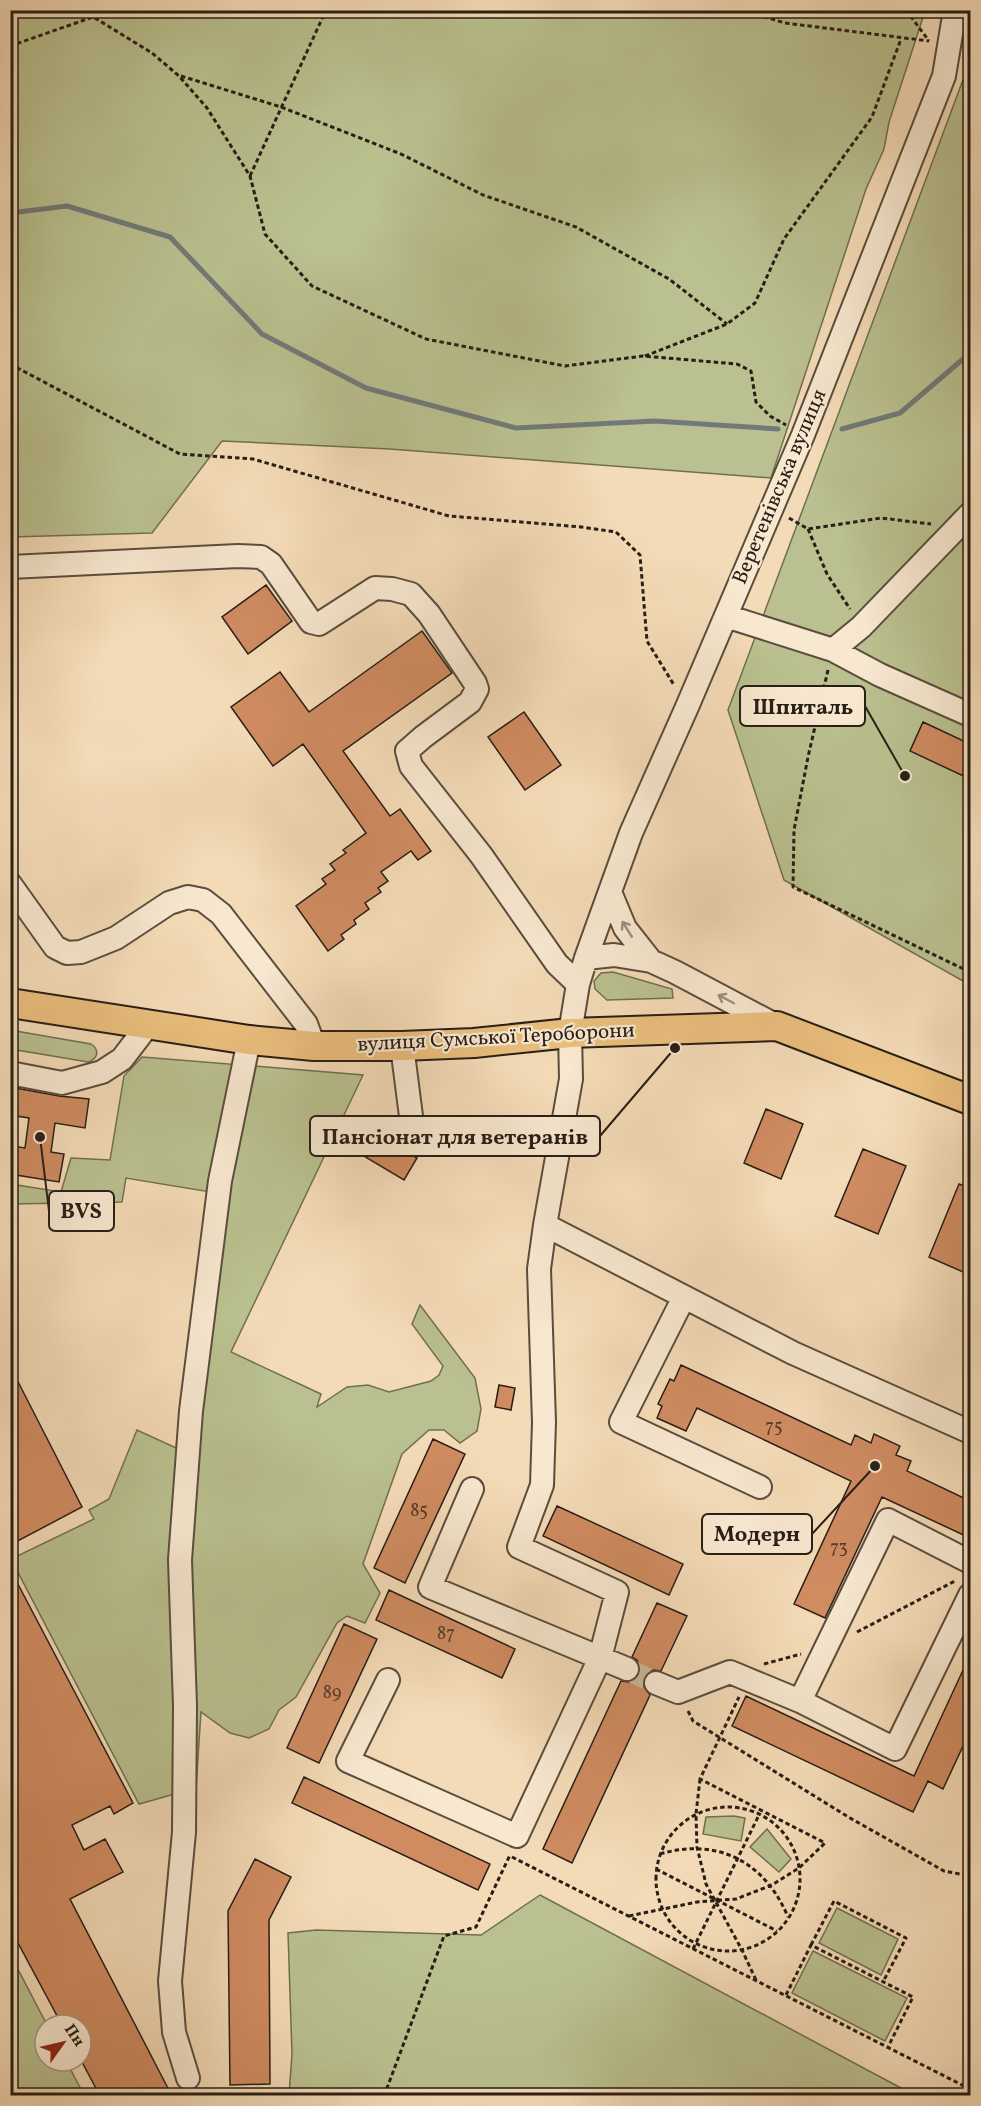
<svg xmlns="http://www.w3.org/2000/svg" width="981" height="2106" font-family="Vollkorn,serif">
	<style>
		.green { fill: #bac08f; stroke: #706f52; stroke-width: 1.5 }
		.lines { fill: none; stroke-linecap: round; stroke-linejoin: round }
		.stream { stroke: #717a79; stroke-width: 5 }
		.building { fill: #d08b61; stroke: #271e16; stroke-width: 1.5 }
		.minor-tunnel { stroke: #cbb597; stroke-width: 22; stroke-dasharray: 22 11; stroke-linecap: butt }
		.minor-casing { stroke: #5a4d3e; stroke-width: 26 }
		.major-casing { stroke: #271e16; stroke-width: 32 }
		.path { stroke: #271e16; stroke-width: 3; stroke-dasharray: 4.5 3; stroke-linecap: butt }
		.minor { stroke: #f8e8d0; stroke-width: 22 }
		.major { stroke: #eabe7c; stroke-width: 28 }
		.oneway { stroke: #9a8d7c }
		.labels { text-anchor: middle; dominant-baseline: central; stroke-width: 4.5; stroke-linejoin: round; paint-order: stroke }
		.number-label { font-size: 18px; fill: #513929 }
		.street-label { font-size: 21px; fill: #271e16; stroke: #f8e8d0 }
		.leader { fill: none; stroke: #271e16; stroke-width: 2 }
		.callout-dot { fill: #271e16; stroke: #f8e8d0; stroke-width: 2 }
		.callout { fill: #f8e8d0; stroke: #271e16; stroke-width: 2 }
		.callout-label { font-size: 22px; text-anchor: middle; font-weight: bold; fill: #271e16 }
	</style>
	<rect width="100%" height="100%" fill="#f4dbb7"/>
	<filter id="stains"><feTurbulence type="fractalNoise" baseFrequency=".00333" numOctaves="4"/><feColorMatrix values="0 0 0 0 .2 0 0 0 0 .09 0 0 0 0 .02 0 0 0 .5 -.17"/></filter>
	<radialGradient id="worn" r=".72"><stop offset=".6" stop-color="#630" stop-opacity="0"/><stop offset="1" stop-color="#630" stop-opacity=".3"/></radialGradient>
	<path class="green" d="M10,11L11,10L925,11L889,122L884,149L866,189L771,478L390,449L222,441L152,533L11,537Z
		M970,61V985L784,880L728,710Z
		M613,972L672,989L673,998L607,1000L595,989L594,981L601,973Z
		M10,1030L91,1044C100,1050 98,1059 88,1062L11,1049Z
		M142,1057L363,1075L231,1352L321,1394L317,1407L347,1387L368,1385L389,1392L431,1381L439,1375L443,1366L412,1324L420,1305L475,1378L481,1409L477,1431L460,1443L444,1430H429L402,1454L363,1564L380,1593L365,1623L347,1616L337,1623L296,1697L279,1710L269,1729L249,1738L230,1733L201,1712L196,1788L139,1804L11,1559L94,1519L89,1510L109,1499L137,1430L176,1448L211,1192L126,1178L122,1202L11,1204L10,1184L61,1192L71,1158L110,1160L124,1076Z
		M734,1816L745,1818L741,1841L703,1834L706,1817Z
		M767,1829L791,1859L779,1872L750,1847Z
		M540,1895L914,2095H289L292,2054L288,1933L316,1930L481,1935Z
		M837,1908L898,1939L881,1975L819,1943Z
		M813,1951L907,1998L885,2041L792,1993Z
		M10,1954L47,2025H45V2061H66L84,2095H11Z"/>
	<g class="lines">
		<path class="stream" d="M10,213L67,206L170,237L262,334L366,388L516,428L655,421L778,429
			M842,429L900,413L970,353"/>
	</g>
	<path class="building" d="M266,585L292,621L248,654L222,617Z
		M422,631L452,673L343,751L390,816L400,809L431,851L418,860L411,851L381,872L388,881L378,888L381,892L365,903L369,909L354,920L356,924L341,935L344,939L328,951L296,906L326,884L322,879L335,870L330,864L346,853L343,850L366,833L303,744L273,766L231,707L280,672L309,712Z
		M524,712L561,765L525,790L488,737Z
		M923,722L970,744V779L910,751Z
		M10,1087L59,1096L89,1099L85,1128L55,1123L51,1152L64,1154L59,1182L10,1174L13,1146L25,1148L29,1118L10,1115Z
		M766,1109L803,1124L781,1179L744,1163Z
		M360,1124L417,1158L404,1180L347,1146Z
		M863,1149L906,1166L878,1234L835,1216Z
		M959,1184L970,1188V1275L929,1257Z
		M681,1365L851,1445L855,1435L871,1443L874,1434L900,1446L896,1455L911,1461L907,1471L970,1501V1538L882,1497L825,1618L794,1604L851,1481L697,1408L686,1431L657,1418L662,1406L658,1404L670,1379L674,1381Z
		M10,1366L82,1507L10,1545Z
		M499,1385L515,1388L511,1410L495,1407Z
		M433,1439L465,1454L405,1583L374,1568Z
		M557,1506L683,1564L669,1595L543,1536Z
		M10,1569L133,1803L114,1814L110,1806L72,1825L84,1850L105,1839L123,1872L70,1899L172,2096H100L81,2060V2025H62L10,1928Z
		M389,1590L515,1649L502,1678L376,1620Z
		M657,1603L687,1616L661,1671L654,1670L647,1673L644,1677L643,1685L650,1695L572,1863L543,1849L621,1681L629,1682L635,1680L639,1675L640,1667L637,1660L632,1657Z
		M344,1624L377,1639L319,1763L287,1748Z
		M970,1655V1731L943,1789L928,1781L913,1812L732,1726L746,1696L914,1776Z
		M304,1777L490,1864L478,1890L292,1803Z
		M255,1859L291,1877L269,1920L270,2084L230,2085L228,1911Z"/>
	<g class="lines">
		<path class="minor-tunnel" d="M627,1669L656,1683"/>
		<defs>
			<path id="minor" d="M10,567L238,556L261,557L271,564L311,622L319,624L375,588L392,589L411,594L429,614L475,683L477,689L470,702L423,737L407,751L411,766L481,855L557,964L578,984
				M726,616L833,650L861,627L970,514
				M833,650L880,675L970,715
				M10,884L55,947L67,953L81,952L116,938L169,903L188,897L203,900L221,914L306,1024L314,1046
				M610,892L625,928L651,961
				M586,958L614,955L651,961L675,972L777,1026
				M402,1046L412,1124
				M10,1073L62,1083L102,1072L122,1059L148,1025
				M545,1225L793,1353L970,1432
				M684,1297L621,1422L760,1487
				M472,1489L430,1587L627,1669
				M388,1680L348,1761L517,1836L600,1658L617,1592L519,1547L542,1485L544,1422L539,1269L545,1225L571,1079L570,1033L578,984L586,958L631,833L687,707L803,435L944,76L955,10
				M656,1683L678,1692L730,1672L800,1701L895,1749L970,1595
				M800,1701L888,1520L970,1562
				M188,2078L174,2032L170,1981L184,1832L185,1706L180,1560L191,1411L220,1181L249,1040"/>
			<path id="major" d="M10,1003L249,1040L314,1046H402L474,1043L570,1033L777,1026L970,1100"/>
		</defs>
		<use href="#minor" class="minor-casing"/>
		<use href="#major" class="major-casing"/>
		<path class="path" d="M82,10L152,53L179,76L207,108L250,176L265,234L312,286L426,339L565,366L643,356L737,364L751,371L756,402L770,416L786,425
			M742,10L785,23L929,41
			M906,10L929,41
			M10,46L93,17
			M181,76L281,107L401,154L483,195L576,227L669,279L727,324
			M250,176L326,10
			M645,356L727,324L755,303L784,239L872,117L901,39
			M10,364L180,454L253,459L449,516L581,527L616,532L640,555L647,641L674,685
			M789,518L808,529L881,518L931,524
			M808,529L827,574L850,609
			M828,670L808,757L794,830L793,887L970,972
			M857,1632L955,1581
			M764,1664L801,1654
			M688,1711L693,1721L850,1818L944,1871L970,1876
			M700,1779L696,1814L697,1847L706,1884L742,1950L756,1980
			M656 1879a72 72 0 1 1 144 0a72 72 0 1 1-144 0Z
			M660,1854C718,1837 765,1862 788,1917
			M512,1857L970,2089
			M656,1869L777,1931
			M629,1916L697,1902L736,1899L772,1885L799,1868L825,1843L700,1779L739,1697
			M811,1945L834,1901L906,1938L883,1982
			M693,1949L760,1813
			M786,1995L811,1945L913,1997L888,2047
			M384,2096L444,1936L476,1927L510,1855"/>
		<use href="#minor" class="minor"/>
		<use href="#major" class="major"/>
	</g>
	<defs><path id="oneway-shaft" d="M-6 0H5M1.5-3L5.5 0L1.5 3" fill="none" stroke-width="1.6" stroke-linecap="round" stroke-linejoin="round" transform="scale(1.5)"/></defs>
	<g class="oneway">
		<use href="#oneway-shaft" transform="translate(627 929) rotate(-122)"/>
		<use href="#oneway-shaft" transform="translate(726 999) rotate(-152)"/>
	</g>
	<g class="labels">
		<g class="number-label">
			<text x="774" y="1427">75</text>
			<text x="419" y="1511">85</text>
			<text x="839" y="1548">73</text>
			<text x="446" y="1634">87</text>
			<text x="332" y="1693">89</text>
		</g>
		<g class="street-label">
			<text transform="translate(780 487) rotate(-67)">Веретенівська вулиця</text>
			<text transform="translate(496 1038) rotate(-3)">вулиця Сумської Тероборони</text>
		</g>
	</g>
	<path class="leader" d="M905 776L865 706M675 1048L600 1136M40 1137L49 1211M875 1466L812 1534"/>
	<g class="callout-dot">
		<circle cx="905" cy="776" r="6"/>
		<circle cx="675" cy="1048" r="6"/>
		<circle cx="40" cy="1137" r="6"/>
		<circle cx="875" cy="1466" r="6"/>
	</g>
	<g class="callout">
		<rect x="740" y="686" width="125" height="40" rx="6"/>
		<rect x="310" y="1116" width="290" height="40" rx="6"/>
		<rect x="49" y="1191" width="65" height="40" rx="6"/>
		<rect x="702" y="1514" width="110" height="40" rx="6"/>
	</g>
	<g class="callout-label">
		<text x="803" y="714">Шпиталь</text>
		<text x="455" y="1144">Пансіонат для ветеранів</text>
		<text x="81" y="1218">BVS</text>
		<text x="757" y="1541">Модерн</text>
	</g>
	<rect width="981" height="2106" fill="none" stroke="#f4dbb7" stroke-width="36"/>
	<rect x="12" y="12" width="957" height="2082" fill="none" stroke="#271e16" stroke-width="3"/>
	<rect x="18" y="18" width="945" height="2070" fill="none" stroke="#271e16" stroke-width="1.5"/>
	<g transform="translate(63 2043) rotate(56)"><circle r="28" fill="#f8e8d0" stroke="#a49786" stroke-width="1.5"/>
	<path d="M0-4.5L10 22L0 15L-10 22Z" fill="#8f2418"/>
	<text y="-9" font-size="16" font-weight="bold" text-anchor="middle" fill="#271e16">Пн</text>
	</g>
	<rect width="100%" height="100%" filter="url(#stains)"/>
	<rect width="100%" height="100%" fill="url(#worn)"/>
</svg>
